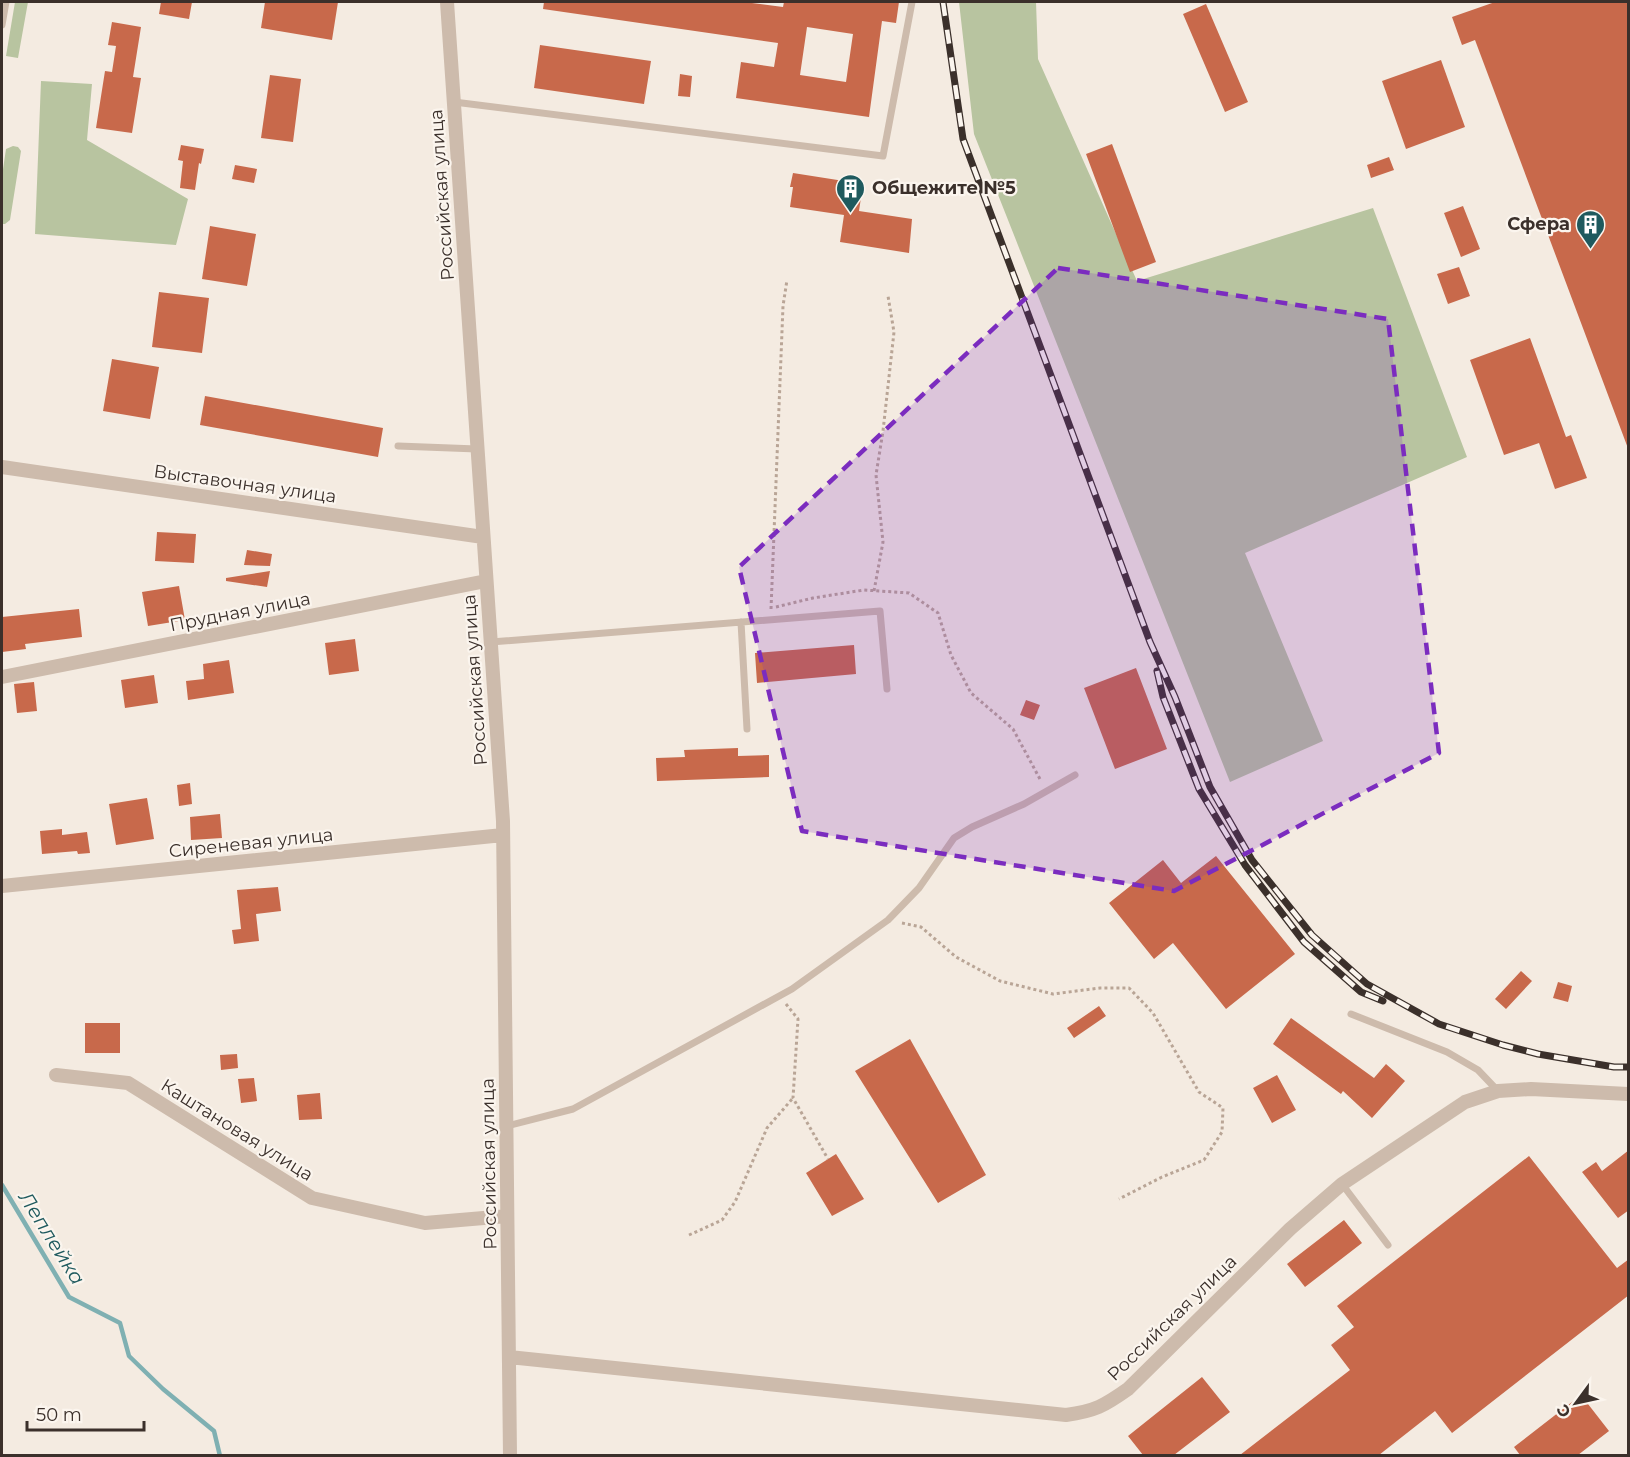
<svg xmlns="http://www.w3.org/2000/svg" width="1630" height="1457" font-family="Montserrat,sans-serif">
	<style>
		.green { fill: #b8c4a0 }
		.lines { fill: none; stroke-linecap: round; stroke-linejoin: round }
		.stream { stroke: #7fb0b2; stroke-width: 4.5 }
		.building { fill: #c8694b; fill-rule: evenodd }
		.path { stroke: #b9a596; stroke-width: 3; stroke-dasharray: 3 3; stroke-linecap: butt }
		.service { stroke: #cdbbac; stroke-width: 7 }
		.minor { stroke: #cdbbac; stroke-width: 14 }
		.rail-casing { stroke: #3b302b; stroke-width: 7 }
		.rail { stroke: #fbf5ee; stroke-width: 4.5; stroke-dasharray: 14; stroke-linecap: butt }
		.marked { fill: #7b2cbf; fill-opacity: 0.2; stroke: #7b2cbf; stroke-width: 4.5; stroke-dasharray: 12 8; stroke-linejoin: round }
		.labels { text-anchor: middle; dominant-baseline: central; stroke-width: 4.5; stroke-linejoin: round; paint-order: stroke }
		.poi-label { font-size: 18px; font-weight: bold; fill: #3b302b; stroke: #fbf5ee; text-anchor: start }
		.street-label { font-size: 18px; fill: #3b302b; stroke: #fbf5ee }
		.water-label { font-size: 20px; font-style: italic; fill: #1f5a5e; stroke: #fbf5ee }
	</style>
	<rect width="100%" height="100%" fill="#f4ebe1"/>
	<path class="green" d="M15,2H28L18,58L6,56Z
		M959,2H1036L1038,59L1137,281L1373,208L1467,457L1245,553L1323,741L1230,782L974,134Z
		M41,81L92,84L87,140L188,199L176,245L35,234Z
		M13,146L18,147L21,151L10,220L5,224H2V176L6,149Z"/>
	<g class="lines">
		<path class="stream" d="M2,1185L69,1297L120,1323L129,1356L163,1389L214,1431L220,1456"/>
	</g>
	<path class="building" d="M161,2H192L189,19L159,14Z
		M265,2H338L332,40L261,28Z
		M544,2H744L783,7L784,2H899L896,23L882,21L869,117L736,98L741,62L774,67L778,43L543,9ZM807,27L853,34L846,82L800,75Z
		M1495,2H1629V451L1475,40L1462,45L1452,17Z
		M1206,4L1248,102L1225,112L1183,14Z
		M112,22L141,27L133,77L141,78L132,133L96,128L105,71L112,72L116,46L108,45Z
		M540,45L651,61L644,104L534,88Z
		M1441,60L1465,127L1406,149L1382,81Z
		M680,74L692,76L690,97L678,96Z
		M270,75L301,79L293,142L261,138Z
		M1112,144L1156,262L1130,272L1086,154Z
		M181,145L204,149L201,164L199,163L195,190L180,188L183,161L178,160Z
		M1389,157L1394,170L1371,178L1367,165Z
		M235,165L257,169L254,183L232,179Z
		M793,173L863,184L859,211L912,219L909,253L840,242L844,215L790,207L793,187H790Z
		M1463,206L1480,249L1461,257L1444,213Z
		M210,226L256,234L247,286L202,279Z
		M1459,267L1470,296L1448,304L1437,274Z
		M159,292L209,298L202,353L152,347Z
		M1530,338L1566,437L1571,435L1587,478L1555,489L1539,443L1504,455L1470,360Z
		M112,359L159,367L150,419L103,411Z
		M205,396L383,428L378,457L200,425Z
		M157,532L196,534L194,563L155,561Z
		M247,550L272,554L270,566L244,565Z
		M270,571L267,587L226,581V578Z
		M179,586L185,620L148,626L142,592Z
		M79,609L82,637L25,644L26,649L2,652V617Z
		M355,639L359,671L329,675L325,643Z
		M854,645L856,674L757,683L755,653Z
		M229,660L234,693L188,700L186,681L204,679L203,664Z
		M1136,668L1167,749L1115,769L1084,688Z
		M154,675L158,703L125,708L121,680Z
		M34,682L37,711L17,713L14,684Z
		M1026,700L1040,705L1034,720L1020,715Z
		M738,748V756L769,755V777L657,781L656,758L685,757L684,750Z
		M190,783L192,804L179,806L177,785Z
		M147,798L154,839L116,845L109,804Z
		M220,814L222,838L191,840L190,817Z
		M62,829V835L87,832L90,853L78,854L77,851L42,854L40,831Z
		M1216,856L1295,954L1226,1009L1173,943L1154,959L1109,903L1163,860L1181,883Z
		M278,887L281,911L256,914L259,941L234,944L232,930L241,929L237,890Z
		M1521,971L1532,981L1506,1009L1495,999Z
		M1558,982L1572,986L1568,1002L1553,998Z
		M1099,1006L1106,1016L1074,1038L1067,1028Z
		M1291,1018L1374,1078L1386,1064L1405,1081L1372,1118L1343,1091L1341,1094L1273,1044Z
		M85,1023H120V1053H85Z
		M910,1039L986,1175L938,1203L855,1071Z
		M237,1054L238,1068L221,1070L220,1055Z
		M1277,1075L1296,1110L1272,1123L1253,1088Z
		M254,1078L257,1101L241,1103L238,1079Z
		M320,1093L322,1119L299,1120L297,1095Z
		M1629,1150V1210L1618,1218L1582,1172L1596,1162L1602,1171Z
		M836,1154L864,1199L832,1216L806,1173Z
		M1529,1156L1617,1268L1629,1259V1295L1452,1433L1435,1411L1379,1455H1240L1350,1370L1331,1345L1354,1327L1337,1306Z
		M1344,1220L1362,1243L1305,1287L1287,1264Z
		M1202,1377L1230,1412L1174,1455H1143L1128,1436Z
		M1581,1395L1609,1431L1578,1455H1520L1514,1447Z"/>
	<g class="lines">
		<path class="path" d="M874,591L883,542L876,475L883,431L894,332L888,296
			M776,607L813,598L864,590L909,593L938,613L951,655L971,693L1013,729L1041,781
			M771,609L783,306L787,280
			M902,923L921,927L956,957L1000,981L1053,994L1100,988H1129L1153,1013L1199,1092L1223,1108L1222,1132L1204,1160L1162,1177L1119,1199
			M786,1004L798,1019L793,1098L828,1159
			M689,1235L722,1220L735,1202L767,1128L793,1098"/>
		<path class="service" d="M2,25L6,2
			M454,102L883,156L912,2
			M398,446L477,449
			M741,622L747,729
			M491,642L880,611L887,689
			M1351,1014L1447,1052L1478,1070L1498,1091
			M507,1126L573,1109L792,989L888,920L919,888L954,838L972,827L1024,804L1075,775
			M1342,1184L1388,1245"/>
		<path class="minor" d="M447,2L503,821L510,1456
			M2,467L483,537
			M2,677L486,581
			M2,886L503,835
			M56,1075L128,1083L312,1198L425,1223L507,1216
			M509,1357L1066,1415C1095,1411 1104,1406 1128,1389L1290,1229L1342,1184L1465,1102L1498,1091L1531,1089L1628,1094"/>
		<defs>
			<path id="rail" d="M943,2L963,139L1150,642L1175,697L1210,787L1252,860L1312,935L1367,984L1439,1024L1503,1045L1538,1054L1614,1067H1628
				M1157,671L1163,697L1199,789L1245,865L1304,942L1361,992L1383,1001"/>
		</defs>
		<use href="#rail" class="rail-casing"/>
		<use href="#rail" class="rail"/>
	</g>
	<path class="marked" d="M1058,268L1388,319L1439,753L1174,891L802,831L739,567Z"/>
	<defs>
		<symbol id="building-pin" viewBox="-11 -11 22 30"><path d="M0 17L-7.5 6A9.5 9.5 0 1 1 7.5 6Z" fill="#1f5a5e" stroke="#fbf5ee"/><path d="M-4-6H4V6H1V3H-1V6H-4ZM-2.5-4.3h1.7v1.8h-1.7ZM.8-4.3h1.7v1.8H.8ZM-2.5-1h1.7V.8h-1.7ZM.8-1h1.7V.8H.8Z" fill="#fff"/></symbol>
	</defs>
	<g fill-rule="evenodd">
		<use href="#building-pin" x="834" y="172" width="33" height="45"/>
		<use href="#building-pin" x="1574" y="208" width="33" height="45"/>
	</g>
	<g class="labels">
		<g class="poi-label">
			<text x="872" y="188">Общежите №5</text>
			<text x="1570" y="224" text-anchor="end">Сфера</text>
		</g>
		<g class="street-label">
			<text transform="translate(442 195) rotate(-94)">Российская улица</text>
			<text transform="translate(245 484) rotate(8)">Выставочная улица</text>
			<text transform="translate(240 612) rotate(-11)">Прудная улица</text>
			<text transform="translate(475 680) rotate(-94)">Российская улица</text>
			<text transform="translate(251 843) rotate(-6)">Сиреневая улица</text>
			<text transform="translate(237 1130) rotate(32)">Каштановая улица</text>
			<text transform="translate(489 1164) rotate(-91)">Российская улица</text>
			<text transform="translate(1172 1318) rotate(-44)">Российская улица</text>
		</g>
		<g class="water-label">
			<text transform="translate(52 1238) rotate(58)">Леплейка</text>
		</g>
	</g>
	<rect width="1630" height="1457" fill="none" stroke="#3b302b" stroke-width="6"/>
	<g transform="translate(1576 1403) rotate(237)" stroke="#fbf5ee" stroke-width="4.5" paint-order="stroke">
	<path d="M0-4.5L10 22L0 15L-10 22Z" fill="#3b302b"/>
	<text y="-9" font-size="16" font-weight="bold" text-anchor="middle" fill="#3b302b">С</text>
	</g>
	<path d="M27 1421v9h117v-9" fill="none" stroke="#3b302b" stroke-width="3"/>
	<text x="36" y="1421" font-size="18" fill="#3b302b" stroke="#fbf5ee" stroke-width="4.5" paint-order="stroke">50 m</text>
</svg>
